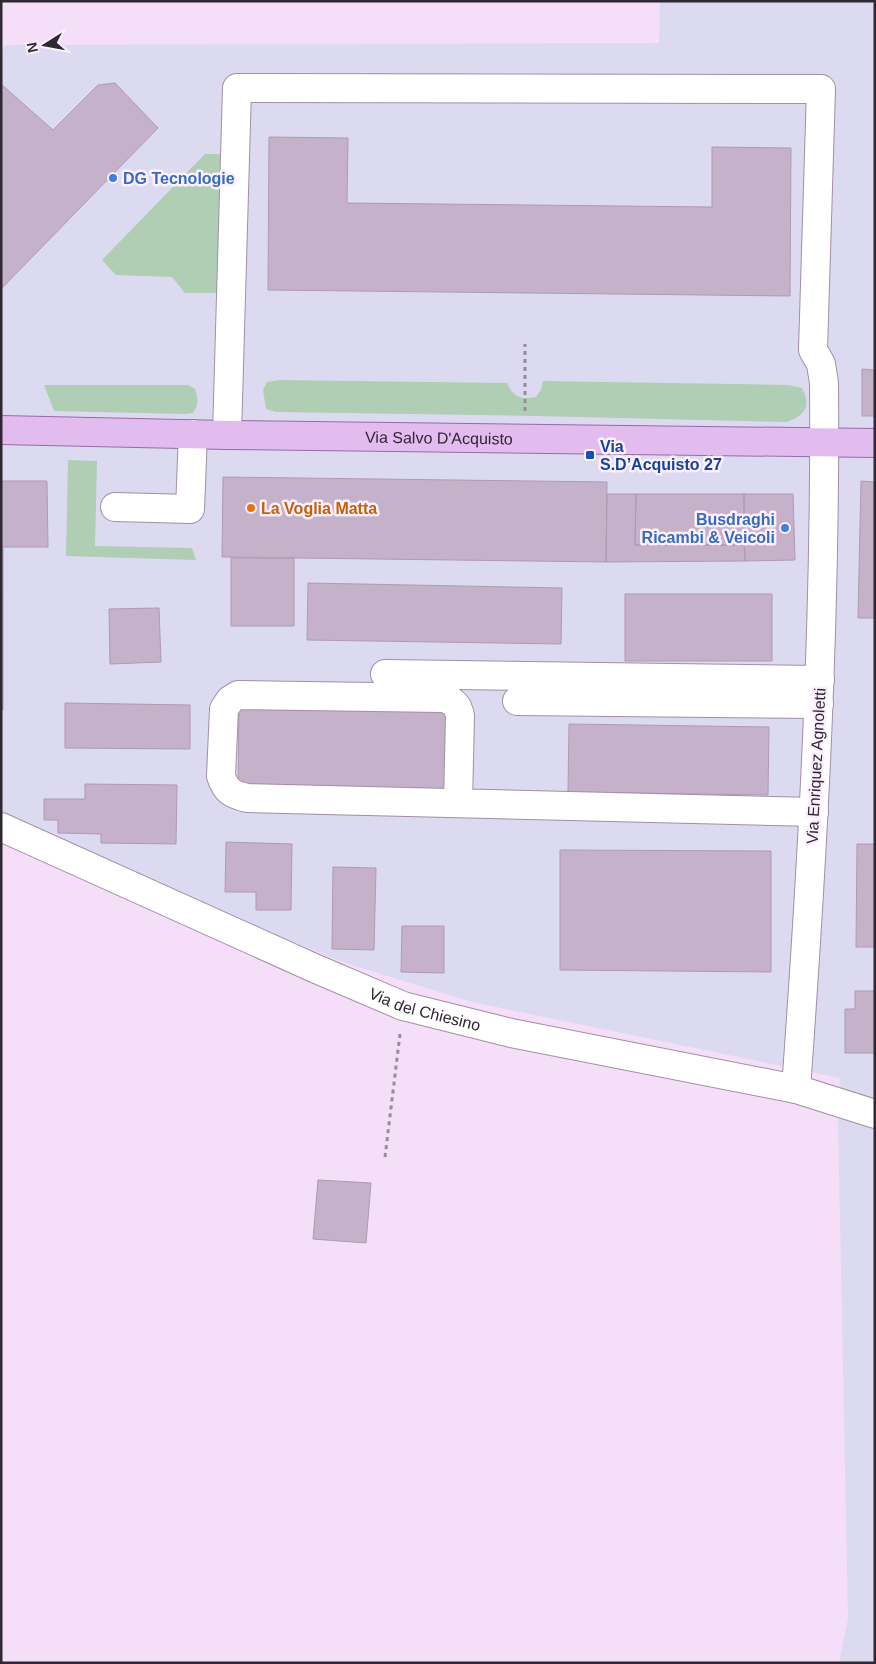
<svg xmlns="http://www.w3.org/2000/svg" width="876" height="1664" font-family="Helvetica,sans-serif">
	<style>
		.industrial { fill: #dcdaf0 }
		.green { fill: #afceb4 }
		.building { fill: #c6b1ca; stroke: #af9ab2 }
		.lines { fill: none; stroke-linecap: round; stroke-linejoin: round }
		.minor-casing { stroke: #a38ea6; stroke-width: 30 }
		.major-casing { stroke: #976ba4; stroke-width: 30 }
		.path { stroke: #9a8a9d; stroke-width: 3; stroke-dasharray: 4 4; stroke-linecap: butt }
		.minor { stroke: #fff; stroke-width: 28 }
		.major { stroke: #e2bcee; stroke-width: 28 }
		.shop-dot { fill: #3f7fe0; stroke: #fceffe; stroke-width: 2 }
		.transit-dot { fill: #1a4fb4; stroke: #fceffe; stroke-width: 2 }
		.food-dot { fill: #e8710a; stroke: #fceffe; stroke-width: 2 }
		.labels { text-anchor: middle; dominant-baseline: central; stroke-width: 5; stroke-linejoin: round; paint-order: stroke }
		.shop-label { font-size: 16px; font-weight: bold; fill: #366cbe; stroke: #fceffe; text-anchor: start }
		.street-label { font-size: 16px; fill: #2f2731; stroke: #fceffe }
		.transit-label { font-size: 16px; font-weight: bold; fill: #164399; stroke: #fceffe; text-anchor: start }
		.food-label { font-size: 16px; font-weight: bold; fill: #c56008; stroke: #fceffe; text-anchor: start }
	</style>
	<rect width="100%" height="100%" fill="#f4def8"/>
	<path class="industrial" d="M660,1H875V1663H839L848,1618L838,1120L840,1078L472,1002L345,963L216,910L1,812V50L7,45L659,43Z"/>
	<path class="green" d="M205,154H221L217,293H185L172,277L116,275L102,260Z
		M279,380L507,383C513,397 522,400 536,397L541,390L543,381L788,385L802,388C811,406 806,415 787,422L537,416L276,412L266,409L263,390L267,382Z
		M44,385H188L195,389C198,399 199,405 193,413L184,414L54,411Z
		M68,460L97,461L95,546L192,548L196,560L66,556Z"/>
	<path class="building" d="M115,83L158,128L1,289V84L53,130L98,85Z
		M269,137L348,138L347,203L712,207V147L791,148L790,296L268,290Z
		M862,369L875,370V416H862Z
		M223,477L607,482L606,562L222,557Z
		M1,481H47L48,547H3V599H1Z
		M861,481L875,482V618H858Z
		M607,494H636L635,545H744L745,561L606,562Z
		M636,494H744V545H635Z
		M744,494H793L795,560L745,561Z
		M231,558H294V626H231Z
		M308,583L562,588L561,644L307,640Z
		M625,594H772V661H625Z
		M1,599H3V710H1Z
		M159,608L161,662L110,664L109,609Z
		M65,703L190,705V749L65,748Z
		M239,703L447,706L446,789L238,786Z
		M569,724L769,727L768,795L568,792Z
		M85,784L177,785L176,844L101,843V834L58,833V820H44V799H85Z
		M226,842L292,844L291,910H256V892H225Z
		M857,844H875V947H856Z
		M560,850L771,851V972L560,970Z
		M333,867L376,868L374,950L332,949Z
		M402,926H444V973L401,972Z
		M855,991H875V1053H845V1009H855Z
		M318,1180L371,1183L366,1243L313,1239Z"/>
	<g class="lines">
		<defs>
			<g id="minor">
				<path d="M227,435L237,88L821,89L813,350L821,364L824,383C826,619 813,854 796,1089"/>
				<path d="M115,507L190,509L193,434"/>
				<path d="M385,674L820,680"/>
				<path d="M517,701L819,704"/>
				<path d="M458,803L460,716C458,705 454,701 443,698L238,695L230,700L224,709L221,776C226,791 231,794 247,798L814,812"/>
				<path id="s1" d="M1,827L314,968L403,1006L511,1033L796,1089L875,1114"/>
			</g>
			<g id="major">
				<path id="s2" d="M1,430L227,435L875,443"/>
			</g>
		</defs>
		<use href="#minor" class="minor-casing"/>
		<use href="#major" class="major-casing"/>
		<path class="path" d="M525,411V344
			M385,1157L400,1034"/>
		<use href="#minor" class="minor"/>
		<use href="#major" class="major"/>
	</g>
	<g class="shop-dot">
		<circle cx="113" cy="178" r="5"/>
		<circle cx="785" cy="528" r="5"/>
	</g>
	<rect class="transit-dot" x="585" y="450" width="10" height="10" rx="2.5"/>
	<circle class="food-dot" cx="251" cy="508" r="5"/>
	<g class="labels">
		<g class="shop-label">
			<text x="123" y="178">DG Tecnologie</text>
			<text x="775" y="519" text-anchor="end">Busdraghi<tspan x="775" dy="18">Ricambi &amp; Veicoli</tspan></text>
		</g>
		<g class="street-label">
			<text stroke="none"><textPath href="#s2" startOffset="438">Via Salvo D'Acquisto</textPath></text>
			<text transform="translate(816 766) rotate(-87)">Via Enriquez Agnoletti</text>
			<text stroke="none"><textPath href="#s1" startOffset="462">Via del Chiesino</textPath></text>
		</g>
		<g class="transit-label">
			<text x="600" y="446">Via<tspan x="600" dy="18">S.D’Acquisto 27</tspan></text>
		</g>
		<g class="food-label">
			<text x="261" y="508">La Voglia Matta</text>
		</g>
	</g>
	<rect width="876" height="1664" fill="none" stroke="#2f2731" stroke-width="5"/>
	<g transform="translate(45 45) rotate(259)" stroke="#fceffe" stroke-width="4" paint-order="stroke">
	<path d="M0-4L9 19L0 12L-9 19Z" fill="#2f2731"/>
	<text y="-8" font-size="14" font-weight="bold" text-anchor="middle" fill="#2f2731">N</text>
	</g>
</svg>
